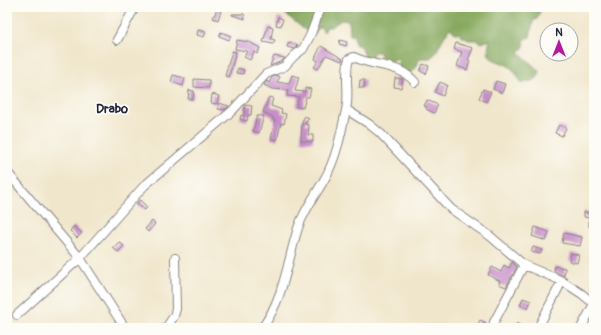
<svg xmlns="http://www.w3.org/2000/svg" width="601" height="335" font-family="Pangolin,sans-serif">
	<style>
		.forest { fill: #86a85d; stroke: #54654c }
		.building { fill: #c78ec9 }
		.lines { fill: none; stroke-linecap: round; stroke-linejoin: round }
		.minor-casing { stroke: #898483; stroke-width: 10 }
		.minor { stroke: #fff; stroke-width: 8 }
		.labels { text-anchor: middle; dominant-baseline: central; stroke-width: 3.5; stroke-linejoin: round; paint-order: stroke }
		.quarter-label { font-size: 13px; font-weight: bold; fill: #22223b; stroke: #fdfcf7 }
	</style>
	<rect width="100%" height="100%" fill="#fdfcf7"/>
	<filter id="ink" filterUnits="userSpaceOnUse"><feTurbulence type="fractalNoise" baseFrequency=".025" numOctaves="2"/><feDisplacementMap in="SourceGraphic" scale="8" xChannelSelector="R" yChannelSelector="G"/><feConvolveMatrix kernelMatrix="1 2 1 2 8 2 1 2 1" color-interpolation-filters="sRGB"/></filter>
	<filter id="wash" filterUnits="userSpaceOnUse"><feTurbulence type="fractalNoise" baseFrequency=".012" numOctaves="4" result="noise"/><feDisplacementMap in="SourceGraphic" scale="16" xChannelSelector="R" yChannelSelector="G"/><feGaussianBlur stdDeviation="0.9" result="paint"/><feColorMatrix in="noise" values="0 0 0 0 0 0 0 0 0 0 0 0 0 0 0 0 0 1.4 0 .05"/><feComposite in="paint" operator="in"/></filter>
	<g filter="url(#wash)">
		<rect width="100%" height="100%" fill="#f0e6cb"/>
		<path class="forest" d="M266,7H542L537,19L533,21L530,37L524,39C525,45 524,48 519,52L540,72C537,82 531,81 522,83C518,78 516,72 511,68C498,57 483,65 490,40L481,43L477,40H468L466,37H462L459,33H455L450,28C448,29 436,51 436,53L430,58H420L416,68L410,73L399,69L398,59L391,61L381,57L380,52H373L372,58L369,60L365,58L362,47L355,44L354,35H350L349,21L341,20L331,27H328V25L324,32L320,26L315,33L305,30L283,12Z"/>
		<g id="blocks">
			<path class="building" d="M217,9L221,11L218,20L213,18Z
				M244,14L245,19L232,15V14Z
				M278,17L283,19L281,26L276,25Z
				M268,26L273,27L271,39L275,40L273,44L263,42Z
				M198,30L206,32L204,37L197,35Z
				M221,32L231,36L229,40L219,36Z
				M237,40L249,42L260,48L257,54L254,52L250,60L244,57L247,51L235,49Z
				M340,40L347,42L346,46L339,44Z
				M289,42L298,45L294,49L287,47Z
				M456,43L473,48L468,60L470,61L467,70L457,66L462,52L454,49Z
				M321,46L343,59L342,61L326,55L318,69L314,67L318,61L315,59L316,56Z
				M232,51L236,52L229,77L225,76Z
				M274,56L285,58L282,61L270,66Z
				M423,64L429,66L426,74L420,71Z
				M238,68L244,70L243,74L236,73Z
				M173,75L185,78L183,86L171,82Z
				M277,75L280,77L277,82L289,84L292,75L299,77L295,91L305,92V88L311,89L309,97H306L303,108L296,107L299,97L287,96L288,90L272,89L264,85L267,81L269,83L272,77Z
				M395,78L403,79L401,88L394,87Z
				M194,79L209,80V88L194,87Z
				M360,80H365L364,88H359Z
				M496,81L505,84L502,93L493,89Z
				M440,82L447,85L443,96L435,92Z
				M483,89L491,92L486,102L479,98Z
				M189,90L194,91L193,99H188Z
				M212,94L219,96L217,104L211,103Z
				M269,97L273,98L271,106L282,110L281,113L286,114L284,124L281,123L277,140L271,139L275,120L272,119L273,117L263,112Z
				M427,100L438,105L434,113L426,109L427,107L424,106Z
				M219,103L229,106L224,110L218,109Z
				M245,105L252,106L251,115H248L247,121L240,119L241,115L244,116Z
				M257,116H264L259,133L253,131Z
				M305,116L309,118L305,124L309,125L308,135H313V142L301,141L302,121Z
				M559,125L566,128L562,136L555,133Z
				M140,200L147,207L145,210L137,204Z
				M584,212L594,213L592,227H589V218L584,217Z
				M152,221L155,224L148,232L145,229Z
				M74,226L82,233L77,238L70,231Z
				M535,227L549,232L546,241L532,236Z
				M564,233L582,237L580,246L562,243Z
				M119,242L124,246L118,252L113,248Z
				M533,247L542,250L540,254L531,252Z
				M571,253L579,255L577,263L569,261Z
				M512,262L517,267L506,287L499,284L500,281L488,275L492,267L501,272L504,265L509,268Z
				M555,266L565,268L564,276L554,271Z
				M523,298L531,301L528,308L520,305Z
				M480,320L486,323L484,328L477,326Z
				M517,323L528,328L515,327Z"/>
		</g>
	</g>
	<g filter="url(#ink)">
		<use href="#blocks" fill-opacity="0" stroke="#898483" stroke-width="1"/>
		<g class="lines">
			<defs>
				<path id="minor" d="M117,40L135,7
					M347,110L369,124L381,134L451,209L490,236L524,265L562,281L582,294L594,304
					M7,172L80,258L125,328
					M17,315L80,258L144,186L232,111L266,74L285,66L294,56L303,49L310,36L321,7
					M494,322L524,265
					M166,328L174,316L176,309L175,258
					M262,328C284,298 287,263 298,228C304,210 315,196 324,180C336,159 341,134 346,110C350,93 344,75 349,59L354,57C376,68 397,62 415,82
					M538,328L562,281
					M581,328L594,304"/>
			</defs>
			<use href="#minor" class="minor-casing"/>
			<use href="#minor" class="minor"/>
		</g>
	</g>
	<g class="labels">
		<g class="quarter-label">
			<text x="112" y="109">Drabo</text>
		</g>
	</g>
	<rect width="601" height="335" fill="none" stroke="#fdfcf7" stroke-width="24"/>
	<g transform="translate(559 42)"><circle r="19" fill="#fdfcf7" stroke="#a5a5ac"/>
	<path d="M0-3L7 15L0 10L-7 15Z" fill="#b5179e"/>
	<text y="-6" font-size="11" font-weight="bold" text-anchor="middle" fill="#22223b">N</text>
	</g>
</svg>
